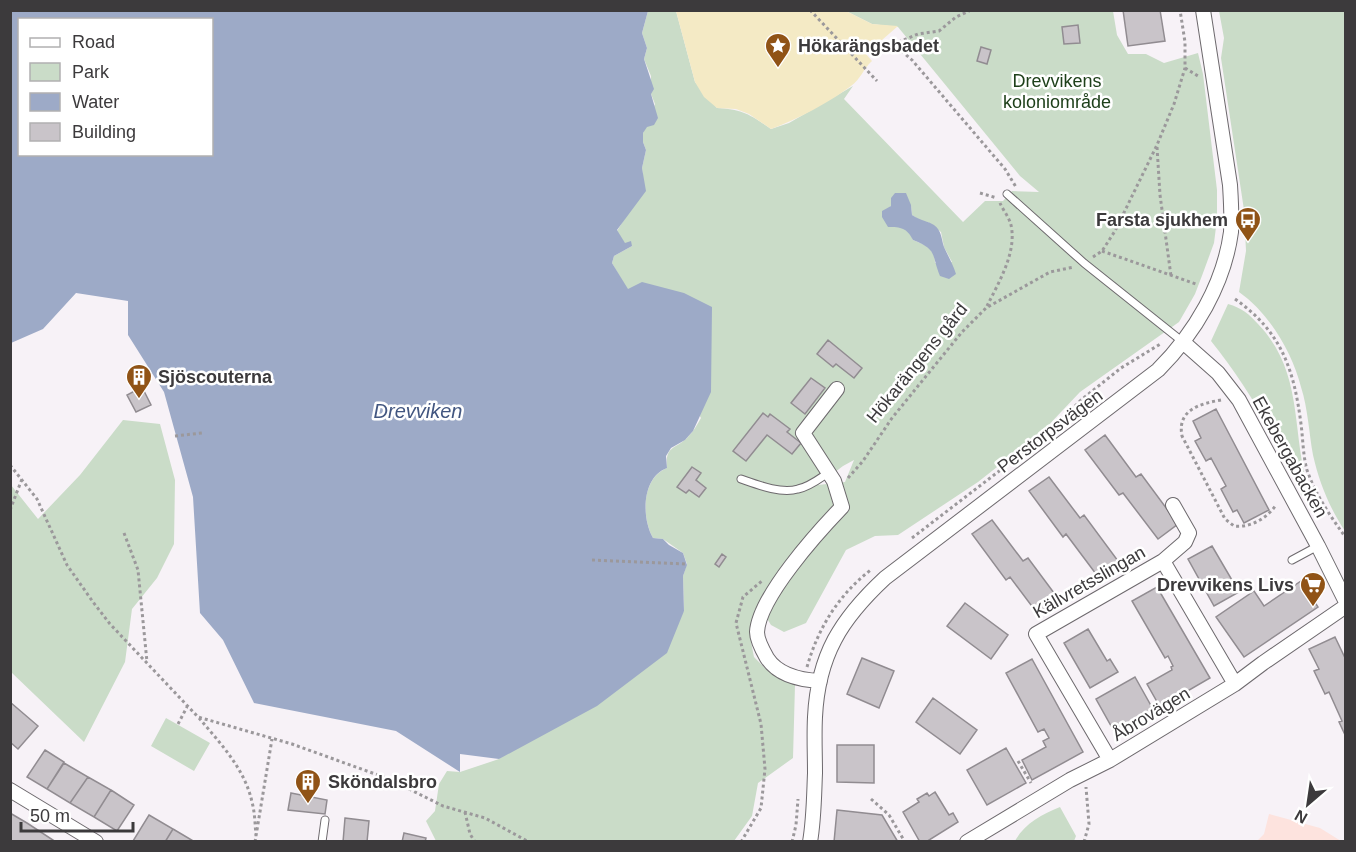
<svg xmlns="http://www.w3.org/2000/svg" width="1356" height="852" font-family="Helvetica,sans-serif">
	<style>
		.education { fill: #fde3de }
		.green { fill: #cadcc8; fill-rule: evenodd }
		.sand { fill: #f4eac5 }
		.water { fill: #9daac7; fill-rule: evenodd }
		.building { fill: #c9c4c9; stroke: #918c91; stroke-width: 1.5 }
		.lines { fill: none; stroke-linecap: round; stroke-linejoin: round }
		.service-casing { stroke: #6d696d; stroke-width: 9 }
		.minor-casing { stroke: #6d696d; stroke-width: 16 }
		.path { stroke: #9b989b; stroke-width: 3; stroke-dasharray: 3 3; stroke-linecap: butt }
		.service { stroke: #fff; stroke-width: 7 }
		.minor { stroke: #fff; stroke-width: 14 }
		.labels { text-anchor: middle; dominant-baseline: central; stroke-width: 5; stroke-linejoin: round; paint-order: stroke }
		.poi-label { font-size: 18px; font-weight: bold; fill: #3c3a3c; stroke: #fff; text-anchor: start }
		.park-label { font-size: 18px; fill: #1e401a; stroke: #fff }
		.street-label { font-size: 18px; fill: #3c3a3c; stroke: #fff }
		.water-label { font-size: 20px; font-style: italic; fill: #425680; stroke: #fff }
	</style>
	<rect width="100%" height="100%" fill="#f7f2f7"/>
	<path class="education" d="M1269,814L1320,828L1341,841H1257L1264,834Z"/>
	<path class="green" d="M648,11H676L695,82L717,108C742,109 751,115 771,129L789,123L853,86L844,99L963,222L985,201H1003L1012,191L1039,192L1020,176L898,27L872,24L846,11H1113L1117,35L1128,54H1146L1164,63L1198,53L1203,74L1217,190V219L1214,243L1203,273L1195,294L1179,322L1080,392L1043,431L978,482L898,535L875,536L846,550L806,623L784,632L771,625L761,609L752,620L751,642L754,657L767,670L795,685L793,758L758,783L752,816L734,841H436L426,821L435,811L439,784L447,771L460,772L499,759L684,611L683,576L687,564L683,553L663,539L653,538C641,516 642,478 667,468C665,446 674,450 687,438C693,432 697,425 701,418L612,263L614,256L632,246L625,244L617,231L628,213L643,178L642,168L646,150L643,142V133L655,104L651,94V76L644,59L647,48L642,33ZM911,205L912,215L922,222H928L941,232L944,247L952,262L935,263C935,248 925,245 913,240L909,231L901,227L888,209L891,206ZM854,460L845,482L818,485L843,466Z
		M1219,11H1345V531C1330,509 1319,482 1313,455C1309,433 1308,409 1301,387C1292,352 1269,313 1239,292L1246,251L1244,210L1221,58L1224,38Z
		M1228,304C1242,308 1249,314 1258,324C1304,372 1291,430 1308,488L1302,496C1279,441 1248,387 1211,341Z
		M123,420L160,424L175,480L174,544L157,578L132,609L125,662L84,742L11,672V485L38,519L80,475Z
		M166,718L210,743L194,771L151,746Z
		M1060,807L1076,836L1074,841H1015C1024,824 1042,814 1060,807Z"/>
	<path class="sand" d="M676,11H846L872,24L898,26L866,54L872,61C863,69 861,79 851,86C830,102 796,120 771,129L749,114L736,109L717,108L704,97L695,82Z"/>
	<path class="water" d="M10,11H648L642,33L647,48L644,59L654,89L651,94L658,118L654,125L647,127L643,133V142L646,150L642,168L646,191L617,230L625,243L631,241L632,246L614,256L612,263L628,289L642,282L684,293L712,307L711,392L693,431L685,440L671,448L666,456L667,468C642,477 641,517 653,538L663,539L669,545L683,553L687,565L683,576L684,611L667,653L597,706L499,759L460,754V772L396,731L254,703L223,640L200,613L193,497L164,392L128,335V301L76,293L43,329L11,343ZM20,20H212V154H20Z
		M895,193H906L911,205L912,215C921,221 928,221 934,225C942,231 941,238 944,247C948,256 953,264 956,274L949,279L940,276C931,254 938,250 913,240C907,228 901,227 888,227L882,217V211L891,206V198Z"/>
	<path class="building" d="M1123,10H1160L1165,41L1128,46Z
		M1078,25L1080,43L1064,44L1062,27Z
		M981,47L991,50L987,64L977,61Z
		M828,340L862,368L854,378L836,364L833,367L817,354Z
		M811,378L825,388L805,414L791,403Z
		M142,387L151,405L136,412L127,395Z
		M1216,409L1269,510L1244,523L1237,510L1233,512L1221,489L1226,486L1211,458L1206,461L1195,441L1201,438L1193,421Z
		M763,413L768,417L770,414L790,429L787,432L801,443L792,454L767,435L746,461L733,451Z
		M1105,435L1136,477L1141,474L1178,524L1158,539L1123,493L1119,495L1085,450Z
		M692,467L701,473L696,480L706,488L699,497L689,490L686,493L677,487Z
		M1049,477L1080,518L1084,515L1121,565L1099,578L1066,534L1063,537L1029,491Z
		M992,520L1023,561L1028,558L1060,601L1037,613L1010,577L1006,580L972,534Z
		M1212,546L1239,592L1214,606L1188,559Z
		M722,554L726,557L719,567L715,564Z
		M1301,581L1318,607L1244,657L1216,617L1254,591L1264,606Z
		M1157,587L1210,678L1160,707L1147,684L1172,670L1171,667L1173,666L1168,656L1165,658L1132,601Z
		M965,603L1008,635L991,659L947,626Z
		M1088,629L1107,661L1110,659L1118,672L1090,688L1064,643Z
		M1335,637L1346,660V737L1339,722L1342,721L1329,692L1325,694L1314,671L1319,669L1309,649Z
		M862,658L894,671L879,708L847,694Z
		M1032,659L1083,752L1032,780L1022,760L1046,747L1043,741L1049,738L1044,729L1038,732L1006,673Z
		M1135,677L1154,711L1115,733L1096,699Z
		M933,698L977,730L960,754L916,722Z
		M10,702L38,726L18,749L10,742Z
		M837,745H874V783L837,782Z
		M1006,748L1026,783L987,805L967,770Z
		M45,750L64,762L47,789L27,777Z
		M64,763L88,777L70,803L47,789Z
		M88,777L111,790L94,817L70,803Z
		M111,790L134,805L117,831L94,817Z
		M935,792L949,815L953,813L958,822L926,842H920L903,812L919,802L917,799L927,793L929,796Z
		M291,793L327,800L325,814L288,810Z
		M837,810L882,815L898,842H834Z
		M10,813L27,823L56,842H10Z
		M149,815L173,829L165,842L133,841Z
		M345,818L369,821L367,842H343Z
		M173,829L195,842H165Z
		M404,833L426,838L425,842H402Z"/>
	<g class="lines">
		<defs>
			<path id="service" d="M1007,194L1084,263L1183,342
				M741,479C758,485 781,494 798,489C809,487 819,479 828,473
				M1292,560L1318,546
				M322,842L325,820"/>
			<path id="minor" d="M1183,342L1218,373L1239,400L1318,546L1346,602
				M1163,561L1235,684
				M820,681C800,680 778,675 767,658C763,651 757,640 757,632C759,597 818,532 842,507L834,481L803,433L837,389
				M1110,760L1036,634L1163,561L1185,542L1189,533L1173,505
				M10,790L96,842
				M810,842C814,819 814,796 815,773C815,754 814,736 815,717C818,655 841,619 885,578L1158,370C1195,333 1224,284 1231,232C1232,216 1231,201 1230,185L1203,10
				M967,842L1070,780L1110,760L1235,684L1263,663L1346,606"/>
		</defs>
		<use href="#service" class="service-casing"/>
		<use href="#minor" class="minor-casing"/>
		<path class="path" d="M810,10L877,81
			M971,10L956,17L939,31L918,34L894,44L912,60L1005,169L1016,187
			M1185,68L1198,76
			M1157,147L1160,195L1171,276
			M980,193L997,198
			M1102,251L1196,284
			M1093,257L1102,251L1115,231L1157,145L1174,104L1185,68V42L1180,10
			M1235,299C1282,332 1294,370 1301,424C1303,439 1303,456 1307,470C1315,494 1331,517 1346,538
			M987,306C999,282 1017,252 1011,225C1009,217 1003,210 1000,203
			M1221,400C1199,404 1177,410 1182,436L1225,519L1234,526C1251,528 1267,518 1276,505
			M175,436L202,433
			M10,465L37,499L67,565L93,602L110,624L198,717L292,744L389,779L443,806L485,818L529,842
			M848,478L863,461L892,418L962,332L986,308L1050,272L1074,267
			M10,510L22,479
			M124,533L138,570L147,662
			M912,538L1050,432L1081,400L1121,368L1162,343
			M592,560L687,564
			M807,667C818,628 839,594 872,569
			M199,718C220,743 245,769 252,802C255,813 255,825 256,836
			M178,724L187,707
			M1018,761L1031,783
			M871,799L889,815L905,842
			M465,812L470,834L475,842
			M255,842L272,739
			M741,842L761,808L765,769L761,724L736,623L743,597L763,580
			M792,842L796,825L798,799
			M1084,842L1089,824L1086,787"/>
		<use href="#service" class="service"/>
		<use href="#minor" class="minor"/>
	</g>
	<defs>
		<symbol id="sight-pin" viewBox="-11 -11 22 30"><path d="M0 17L-7.5 6A9.5 9.5 0 1 1 7.5 6Z" fill="#905316" stroke="#fff"/><path d="M0-6L1.8-2.2L6-1.7L2.9 1.2L3.7 5.4L0 3.3L-3.7 5.4L-2.9 1.2L-6-1.7L-1.8-2.2Z" fill="#fff"/></symbol>
		<symbol id="bus-pin" viewBox="-11 -11 22 30"><path d="M0 17L-7.5 6A9.5 9.5 0 1 1 7.5 6Z" fill="#905316" stroke="#fff"/><path d="M-5-6H5V4H4V6H2V4H-2V6H-4V4H-5ZM-3.5-4V0h7V-4ZM-3.5 1.2v1.5H-2V1.2ZM2 1.2v1.5H3.5V1.2Z" fill="#fff"/></symbol>
		<symbol id="building-pin" viewBox="-11 -11 22 30"><path d="M0 17L-7.5 6A9.5 9.5 0 1 1 7.5 6Z" fill="#905316" stroke="#fff"/><path d="M-4-6H4V6H1V3H-1V6H-4ZM-2.5-4.3h1.7v1.8h-1.7ZM.8-4.3h1.7v1.8H.8ZM-2.5-1h1.7V.8h-1.7ZM.8-1h1.7V.8H.8Z" fill="#fff"/></symbol>
		<symbol id="supermarket-pin" viewBox="-11 -11 22 30"><path d="M0 17L-7.5 6A9.5 9.5 0 1 1 7.5 6Z" fill="#905316" stroke="#fff"/><path d="M-6-5.5h2.5l.6 2H6L4.5 2H-2.5L-4.4-4H-6ZM-1.5 3.2a1.3 1.3 0 1 0 .1 0ZM3 3.2a1.3 1.3 0 1 0 .1 0Z" fill="#fff"/></symbol>
	</defs>
	<g fill-rule="evenodd">
		<use href="#sight-pin" x="763" y="31" width="30" height="40"/>
		<use href="#bus-pin" x="1233" y="205" width="30" height="40"/>
		<use href="#building-pin" x="124" y="362" width="30" height="40"/>
		<use href="#supermarket-pin" x="1298" y="570" width="30" height="40"/>
		<use href="#building-pin" x="293" y="767" width="30" height="40"/>
	</g>
	<g class="labels">
		<g class="poi-label">
			<text x="798" y="46">Hökarängsbadet</text>
			<text x="1228" y="220" text-anchor="end">Farsta sjukhem</text>
			<text x="158" y="377">Sjöscouterna</text>
			<text x="1294" y="585" text-anchor="end">Drevvikens Livs</text>
			<text x="328" y="782">Sköndalsbro</text>
		</g>
		<g class="park-label">
			<text x="1057" y="81">Drevvikens<tspan x="1057" dy="21">koloniområde</tspan></text>
		</g>
		<g class="street-label">
			<text transform="translate(917 363) rotate(-51)">Hökarängens gård</text>
			<text transform="translate(1050 431) rotate(-37)">Perstorpsvägen</text>
			<text transform="translate(1290 457) rotate(61)">Ekebergabacken</text>
			<text transform="translate(1089 582) rotate(-30)">Källvretsslingan</text>
			<text transform="translate(1151 714) rotate(-31)">Åbrovägen</text>
		</g>
		<g class="water-label">
			<text x="418" y="411">Drevviken</text>
		</g>
	</g>
	<rect width="1356" height="852" fill="none" stroke="#3c3a3c" stroke-width="24"/>
	<rect x="18" y="18" width="195" height="138" fill="#ffffff" stroke="#b1b0b1" stroke-width="1.5"/>
	<rect x="30" y="38" width="30" height="9" fill="#ffffff" stroke="#b1b0b1" stroke-width="1.5"/>
	<text x="72" y="48" font-size="18" fill="#3c3a3c">Road</text>
	<rect x="30" y="63" width="30" height="18" fill="#cadcc8" stroke="#b1b0b1" stroke-width="1.5"/>
	<text x="72" y="78" font-size="18" fill="#3c3a3c">Park</text>
	<rect x="30" y="93" width="30" height="18" fill="#9daac7" stroke="#b1b0b1" stroke-width="1.5"/>
	<text x="72" y="108" font-size="18" fill="#3c3a3c">Water</text>
	<rect x="30" y="123" width="30" height="18" fill="#c9c4c9" stroke="#b1b0b1" stroke-width="1.5"/>
	<text x="72" y="138" font-size="18" fill="#3c3a3c">Building</text>
	<g transform="translate(1308 804) rotate(209)" stroke="#ffffff" stroke-width="4.5" paint-order="stroke">
	<path d="M0-4.5L10 22L0 15L-10 22Z" fill="#3c3a3c"/>
	<text y="-9" font-size="16" font-weight="bold" text-anchor="middle" fill="#3c3a3c">N</text>
	</g>
	<path d="M21 822v9h112v-9" fill="none" stroke="#3c3a3c" stroke-width="3"/>
	<text x="30" y="822" font-size="18" fill="#3c3a3c" stroke="#ffffff" stroke-width="4.5" paint-order="stroke">50 m</text>
</svg>
